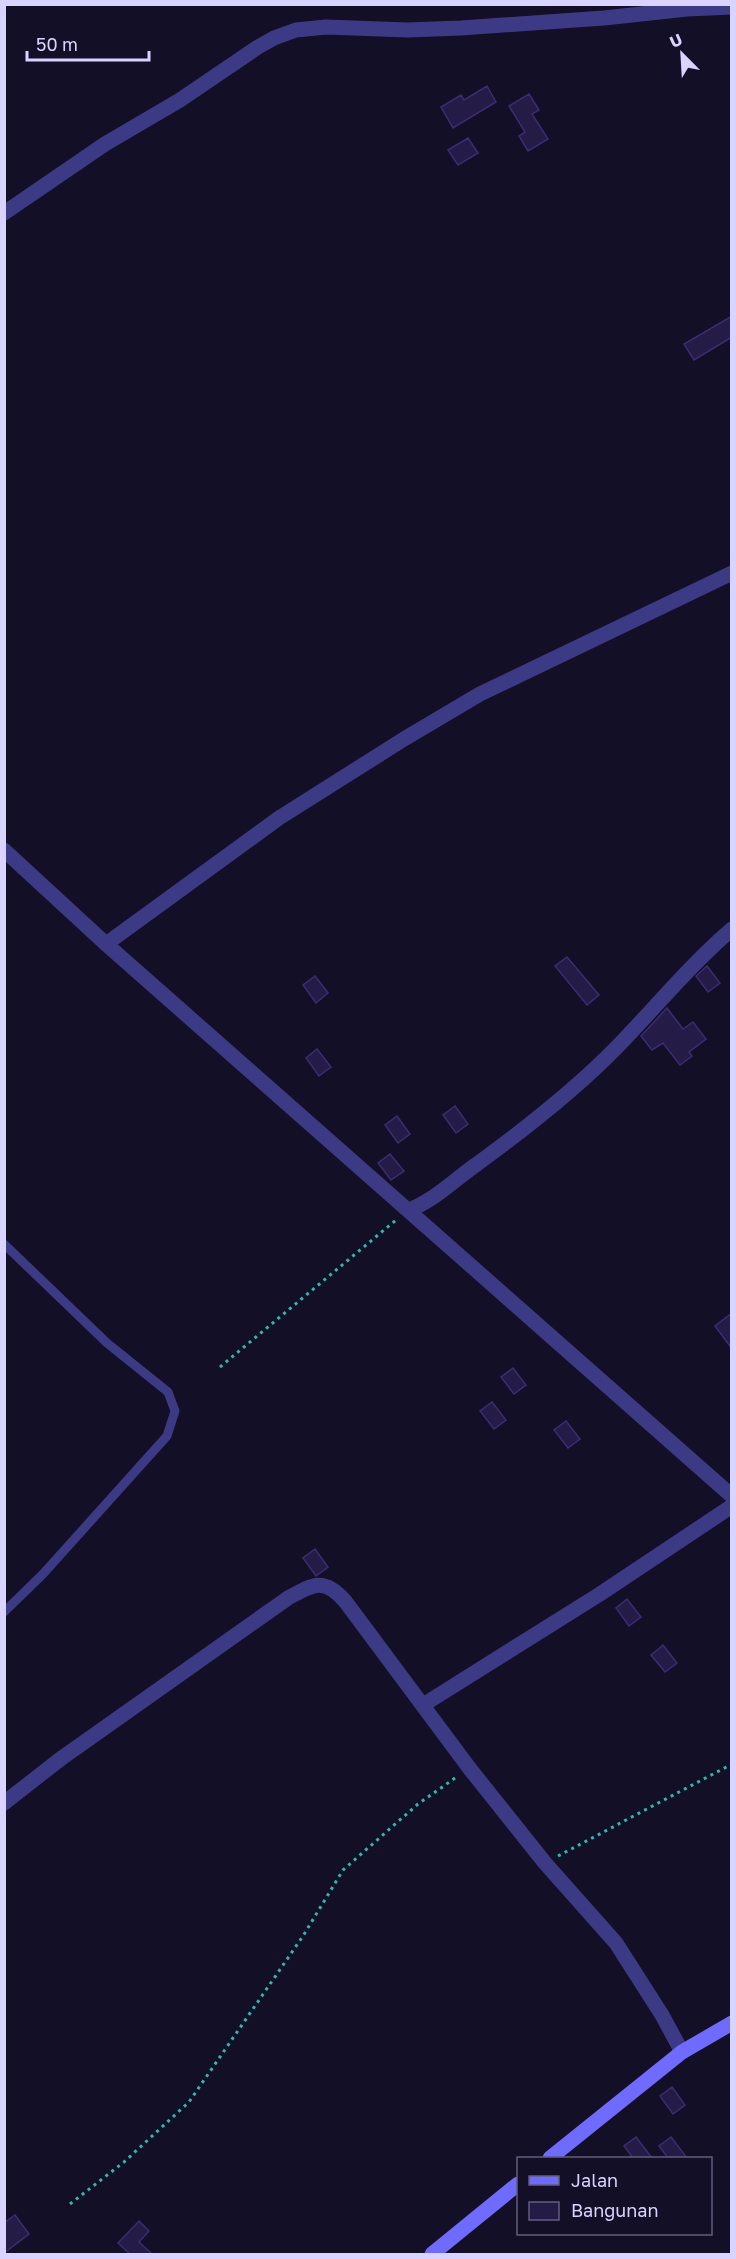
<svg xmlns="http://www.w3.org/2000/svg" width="736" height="2259" font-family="'Golos Text',sans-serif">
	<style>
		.building { fill: #241b47; stroke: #3b2d73; stroke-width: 1.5 }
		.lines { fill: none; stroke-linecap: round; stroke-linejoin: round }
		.path { stroke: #2fb8b0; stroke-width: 3; stroke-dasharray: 3 4.5; stroke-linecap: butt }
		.lane { stroke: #3d3a85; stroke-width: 9 }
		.street { stroke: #3d3a85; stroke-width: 15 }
		.secondary { stroke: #6f6bff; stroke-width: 15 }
	</style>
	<rect width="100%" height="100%" fill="#130f26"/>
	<path class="building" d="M487,86L496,102L453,128L441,107L461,95L464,100Z
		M529,94L539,110L532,114L548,139L528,151L519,136L525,132L509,106Z
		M468,138L478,153L458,165L448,150Z
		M732,316V337L694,360L684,344Z
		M567,957L599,995L587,1005L555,966Z
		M707,966L720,983L708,992L696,976Z
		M315,976L328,993L316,1003L303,985Z
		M667,1008L683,1029L693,1022L706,1039L689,1052L692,1056L680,1065L663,1043L652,1050L641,1036Z
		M317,1049L331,1067L319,1076L306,1058Z
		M455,1106L468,1124L456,1133L443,1115Z
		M397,1116L410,1134L398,1143L385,1125Z
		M390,1154L404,1171L391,1180L378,1163Z
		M732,1313V1349L715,1326Z
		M513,1368L526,1385L514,1394L501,1377Z
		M492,1402L506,1420L494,1429L480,1411Z
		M566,1421L580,1439L568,1448L554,1430Z
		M315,1549L328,1567L316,1576L303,1558Z
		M627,1599L641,1617L629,1626L616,1608Z
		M663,1645L677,1663L665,1672L651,1655Z
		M672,2087L685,2105L673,2114L660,2096Z
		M636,2137L652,2158H633L624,2146Z
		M671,2137L687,2158H668L659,2146Z
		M15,2215L29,2234L4,2253V2223Z
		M139,2221L149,2231L139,2242L152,2254H130L118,2243Z"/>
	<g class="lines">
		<path class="path" d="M220,1367L396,1220
			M558,1856L732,1764
			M70,2204L124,2162L189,2102L303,1936L343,1870L418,1804L458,1776"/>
		<path class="lane" d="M4,1244L107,1343L168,1392L175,1411L167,1436L43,1574L4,1612"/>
		<path class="street" d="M4,213L105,144L180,100L258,47L274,38L296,30L326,27L407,30L461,28L604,18L687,9L732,7
			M4,850L106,944L732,1496
			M106,944L279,818L404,739L480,694L732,573
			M409,1210C435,1200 454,1180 477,1164C525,1129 575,1090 617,1047C655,1008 690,965 732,929
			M423,1705L600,1594L732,1506
			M4,1803L63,1757L288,1598C313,1584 324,1577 345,1601L470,1769L545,1863L616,1943L662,2015L682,2052"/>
		<path class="secondary" d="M550,2158L682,2052L732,2023
			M432,2254L518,2184"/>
	</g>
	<rect width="736" height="2259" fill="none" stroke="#d9d4ff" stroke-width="12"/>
	<rect x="517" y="2157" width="195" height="78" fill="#130f26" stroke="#625e7d" stroke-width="1.5"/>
	<rect x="529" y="2176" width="30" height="9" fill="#6f6bff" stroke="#625e7d" stroke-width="1.5"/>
	<text x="571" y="2187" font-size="18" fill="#d9d4ff">Jalan</text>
	<rect x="529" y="2202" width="30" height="18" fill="#241b47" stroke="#625e7d" stroke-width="1.5"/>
	<text x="571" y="2217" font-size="18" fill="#d9d4ff">Bangunan</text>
	<g transform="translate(682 54) rotate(336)" stroke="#130f26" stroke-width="4.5" paint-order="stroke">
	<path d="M0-4.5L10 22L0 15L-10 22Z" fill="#d9d4ff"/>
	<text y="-9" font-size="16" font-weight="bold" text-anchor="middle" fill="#d9d4ff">U</text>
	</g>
	<path d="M27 51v9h122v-9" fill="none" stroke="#d9d4ff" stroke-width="3"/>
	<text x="36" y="51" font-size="18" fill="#d9d4ff" stroke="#130f26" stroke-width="4.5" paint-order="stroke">50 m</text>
</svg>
